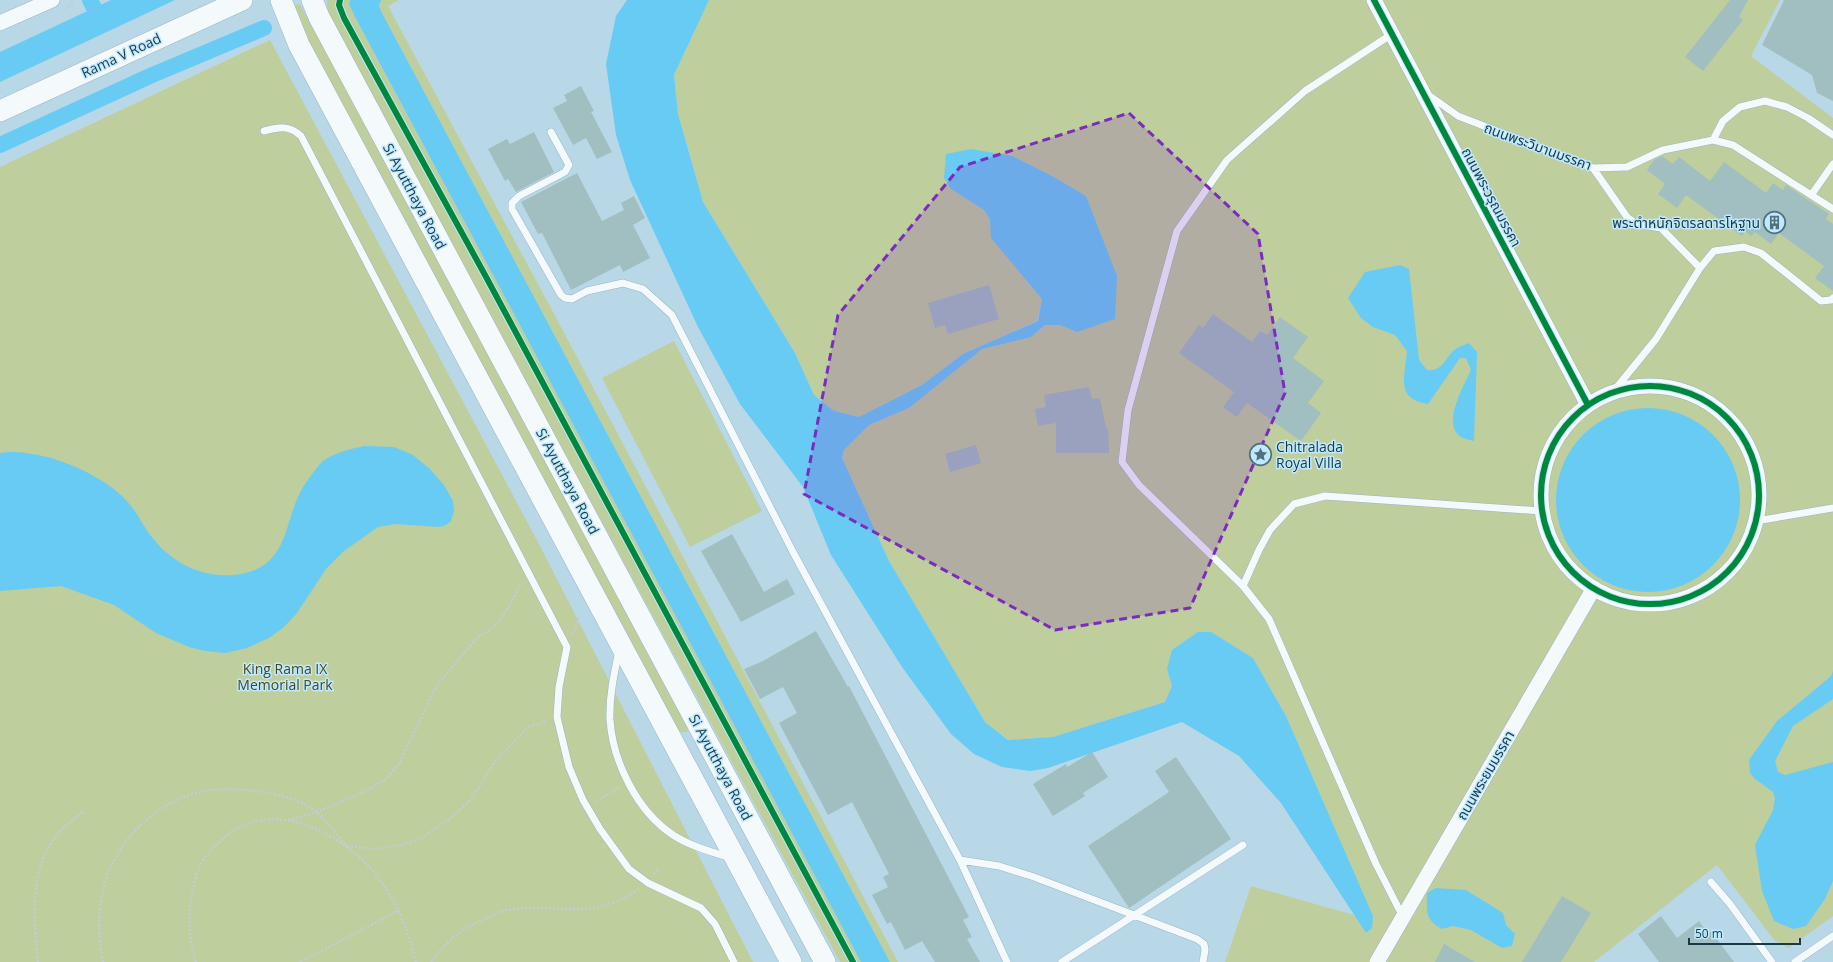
<svg xmlns="http://www.w3.org/2000/svg" width="1833" height="962" font-family="'Open Sans','Noto Sans Thai',sans-serif">
	<style>
		.green { fill: #bfce9d }
		.water { fill: #67cbf4 }
		.lines { fill: none; stroke-linecap: round; stroke-linejoin: round }
		.canal { stroke: #67cbf4; stroke-width: 16 }
		.building { fill: #a1bec0 }
		.lane-casing { stroke: #99b5c3; stroke-width: 8 }
		.street-casing { stroke: #99b5c3; stroke-width: 16 }
		.secondary-casing { stroke: #99b5c3; stroke-width: 22 }
		.path { stroke: #c3cdd3; stroke-width: 2.5; stroke-dasharray: 2 2; stroke-linecap: butt }
		.lane { stroke: #f4f9fb; stroke-width: 7 }
		.street { stroke: #f4f9fb; stroke-width: 15 }
		.secondary { stroke: #f4f9fb; stroke-width: 21 }
		.cycleway-casing { stroke: #bee9ff; stroke-width: 8 }
		.cycleway { stroke: #00873e; stroke-width: 6 }
		.marked { fill: #7b2cbf; fill-opacity: 0.2; stroke: #7b2cbf; stroke-width: 3; stroke-dasharray: 8 5; stroke-linejoin: round }
		.labels { text-anchor: middle; dominant-baseline: central; stroke-width: 3; stroke-linejoin: round; paint-order: stroke }
		.street-label { font-size: 14px; fill: #1a3947; stroke: #bee9ff }
		.poi-label { font-size: 14px; fill: #1a3947; stroke: #bee9ff; text-anchor: end }
		.park-label { font-size: 14px; fill: #48481b; stroke: #bee9ff }
	</style>
	<rect width="100%" height="100%" fill="#b8d8e7"/>
	<path class="green" d="M327,0H350L349,4L355,17L861,962H840L327,13Z
		M381,0H399L388,6L552,310L898,962H890L383,15L379,6Z
		M709,0H1780L1751,56L1833,118V916L1789,948L1775,941L1717,865L1594,962H1225L1251,886L1354,915L1366,932L1373,917L1286,716L1253,658L1167,669L1172,686L1165,702L1053,737L1009,740L985,722L889,561L842,458L844,450L869,425L909,408L982,349L1031,337L1045,325H1060L1077,332L1117,276L951,189L984,210L990,219L992,238L1042,299L1037,321L963,354L922,385L859,417L834,411L814,395L795,353L703,202L678,114L674,75Z
		M296,4L300,5L327,51L689,725L687,732H681L678,729L305,38L294,8Z
		M270,40L540,546L753,962H0V167Z
		M674,341L762,511L690,547L602,378Z"/>
	<path class="water" d="M111,0H175L0,82V52Z
		M350,0H381L379,6L383,15L890,962H861L355,17L349,4Z
		M627,0H709L674,75L678,114L703,202L795,353L814,395L834,411L859,417L922,385L963,354L1038,321L1042,299L991,238L990,219L984,210L951,189L944,178L946,154L971,149L1012,156L1050,175L1086,196L1117,276L1115,319L1077,332L1060,325H1045L1031,337L982,349L909,408L869,425L844,450L842,458L889,561L985,722L1008,740L1053,737L1165,702L1172,686L1167,669L1172,650L1198,632H1211L1253,658L1286,716L1373,916L1372,928L1366,933L1281,803L1239,756L1182,722L1048,768L1030,771L1002,767L974,754L951,734L902,667L831,555L803,487L740,404L698,327L630,180L616,135L606,64L616,16Z
		M1400,265L1409,269L1419,360L1427,370C1444,372 1445,356 1457,348C1460,346 1465,345 1469,343L1477,352L1474,441C1470,440 1465,439 1461,437C1441,424 1464,386 1471,370L1466,358H1460L1428,404C1395,399 1405,377 1407,351L1395,335L1373,327L1361,318L1348,298L1365,272Z
		M1556 500a92 92 0 1 1 184 0a92 92 0 1 1-184 0Z
		M364,446L394,447L413,455L430,469L444,485L453,501L454,511L451,521L446,525L439,527L395,524L378,527L344,551L326,569L297,613L284,627L269,638L247,648L225,653L205,651L189,647L156,633L114,605L61,586L0,591V453C16,450 35,454 51,458C77,466 102,478 122,496C138,511 143,528 156,542C179,569 215,582 249,572C286,561 285,525 298,497C302,487 309,478 316,469C319,466 322,461 326,459C338,452 351,449 364,446Z
		M1833,671V699L1793,726L1775,761L1778,772L1785,775L1833,762V881L1825,899L1806,926L1793,929L1774,921L1762,891L1755,845L1773,810L1775,798L1773,792L1754,778L1750,773L1749,760L1777,721L1831,676Z
		M1436,888L1466,890L1503,913L1506,925L1515,934L1512,946L1502,948L1471,930L1453,926L1442,929C1424,919 1427,911 1427,893Z"/>
	<g class="lines">
		<path class="canal" d="M90,0L100,20
			M0,145L150,76L264,28"/>
	</g>
	<path class="building" d="M1730,0H1748L1739,17L1743,20L1703,71L1685,57Z
		M1784,0H1833V101L1817,93L1812,75L1762,45Z
		M581,86L594,111L591,112L612,152L597,159L586,138L573,145L553,108L567,101L564,95Z
		M534,132L554,172L516,192L508,179L505,181L488,149L507,139L510,144Z
		M1662,156L1673,164L1679,157L1710,181L1724,162L1766,193L1773,183L1783,190L1786,185L1829,214L1826,219L1833,224V291L1815,278L1824,266L1779,233L1771,244L1755,232L1751,236L1745,231L1742,236L1686,195L1677,208L1658,194L1665,184L1647,170L1655,159Z
		M577,173L602,221L624,210L621,203L634,196L645,218L633,225L650,258L623,272L620,265L571,290L542,233L538,234L521,202Z
		M989,285L999,319L948,334L945,325L935,328L928,303Z
		M1213,314L1252,342L1260,331L1267,335L1280,317L1308,337L1293,358L1324,381L1308,403L1321,413L1301,441L1247,403L1237,417L1223,407L1234,392L1179,353L1199,325L1203,328Z
		M1089,387L1092,399L1100,398L1106,428H1108L1109,453H1056V423L1038,426L1035,409L1046,407L1044,395Z
		M976,445L981,463L950,472L945,454Z
		M732,534L764,592L787,579L795,594L741,622L701,551Z
		M816,631L848,687L849,686L969,917L963,920L972,937L967,939L980,962H935L922,941L905,950L891,922L887,924L872,895L888,887L883,877L889,874L852,802L828,815L779,723L797,713L783,687L760,699L744,669L761,662Z
		M1092,752L1108,777L1083,793L1085,796L1053,816L1033,784L1066,764L1067,767Z
		M1176,757L1231,839L1129,908L1088,846L1169,792L1155,771Z
		M1562,896L1591,913L1561,962H1522Z
		M1661,916L1677,938L1699,921L1708,934L1711,931L1734,962H1659L1638,934Z
		M1444,944L1475,962H1435Z"/>
	<g class="lines">
		<defs>
			<path id="lane" d="M1392,34L1305,91L1227,160L1177,231L1128,410L1122,462L1139,485L1243,586L1269,619L1376,864L1403,917
				M1430,96L1458,116L1593,168L1627,167L1663,150L1713,140L1733,145L1833,209
				M264,131C280,127 289,125 301,136L567,647L559,687L557,717L569,767L583,800L600,829L629,869L648,883L701,908L715,924L734,962
				M551,132L569,165L565,172L519,196L512,203V209L561,295L565,298L572,299L587,291L623,283L643,289L672,315L793,552L960,860L1007,962
				M1713,140L1723,121L1740,107L1765,101L1787,107L1808,118L1833,135
				M1593,168L1627,217L1637,224L1661,228L1700,268
				M1812,194L1833,164
				M1613,392L1656,339L1700,268L1714,251L1744,247L1761,253L1821,301L1831,300L1833,298
				M1756,521L1833,508
				M1243,586L1259,550L1270,530L1294,504L1325,496L1542,511
				M619,651C614,674 609,697 610,720C613,762 637,811 673,835C690,846 710,852 729,857
				M960,860L999,866L1034,877L1197,939L1204,944L1205,950L1203,962
				M1711,882L1730,904L1772,962
				M1062,962L1243,845
				M1795,962L1833,936"/>
			<path id="street" d="M1374,0L1588,405
				M0,23L52,0
				M1541 495a109 109 0 1 1 218 0a109 109 0 1 1-218 0Z
				M1377,962L1594,588"/>
			<path id="secondary" d="M281,0L299,45L791,962
				M312,0L319,17L825,962
				M0,111L242,0"/>
		</defs>
		<use href="#lane" class="lane-casing"/>
		<use href="#street" class="street-casing"/>
		<use href="#secondary" class="secondary-casing"/>
		<path class="path" d="M64,9L72,5V0
			M572,634L581,615
			M596,801L619,788
			M289,820L317,812L364,792L385,780L399,764L436,687L476,639L496,625L512,602L521,583
			M654,874L659,868
			M38,962C34,920 28,869 58,834C66,825 75,818 84,811
			M103,962C99,941 98,919 101,899C108,852 146,809 192,794C209,789 228,789 246,790C269,792 298,797 317,812C328,822 337,836 347,846L375,849L402,845L422,838L456,814L471,799L496,760L528,727L547,721
			M196,962C189,941 188,915 192,893C197,866 203,856 224,838C270,796 340,832 374,872C395,897 409,931 416,962
			M300,962L398,911
			M431,962C450,938 461,928 490,917C495,914 501,911 507,910C559,902 590,923 639,889"/>
		<use href="#lane" class="lane"/>
		<use href="#street" class="street"/>
		<use href="#secondary" class="secondary"/>
		<defs>
			<path id="cycleway" d="M340,0L339,5L344,18L485,275L853,962
				M1374,0L1588,405
				M1541 495a109 109 0 1 1 218 0a109 109 0 1 1-218 0Z"/>
		</defs>
		<use href="#cycleway" class="cycleway-casing"/>
		<use href="#cycleway" class="cycleway"/>
	</g>
	<path class="marked" d="M1129,113L1258,234L1285,393L1190,608L1055,630L804,494L838,315L960,167Z"/>
	<defs>
		<symbol id="building-ring" viewBox="-11 -11 22 22"><circle r="9.5" fill="#bee9ff" stroke="#51717f" stroke-width="1.5"/><path d="M-4-6H4V6H1V3H-1V6H-4ZM-2.5-4.3h1.7v1.8h-1.7ZM.8-4.3h1.7v1.8H.8ZM-2.5-1h1.7V.8h-1.7ZM.8-1h1.7V.8H.8Z" fill="#51717f"/></symbol>
		<symbol id="sight-ring" viewBox="-11 -11 22 22"><circle r="9.5" fill="#bee9ff" stroke="#51717f" stroke-width="1.5"/><path d="M0-6L1.8-2.2L6-1.7L2.9 1.2L3.7 5.4L0 3.3L-3.7 5.4L-2.9 1.2L-6-1.7L-1.8-2.2Z" fill="#51717f"/></symbol>
	</defs>
	<g fill-rule="evenodd">
		<use href="#building-ring" x="1762" y="210" width="25" height="25"/>
		<use href="#sight-ring" x="1248" y="442" width="25" height="25"/>
	</g>
	<g class="labels">
		<g class="street-label">
			<text transform="translate(121 55) rotate(-25)">Rama V Road</text>
			<text transform="translate(1538 146) rotate(20)">ถนนพระวิมานมรรคา</text>
			<text transform="translate(415 196) rotate(62)">Si Ayutthaya Road</text>
			<text transform="translate(1492 197) rotate(62)">ถนนพระวรุณมรรคา</text>
			<text transform="translate(568 481) rotate(62)">Si Ayutthaya Road</text>
			<text transform="translate(721 767) rotate(62)">Si Ayutthaya Road</text>
			<text transform="translate(1485 775) rotate(-60)">ถนนพระยมมรรคา</text>
		</g>
		<g class="poi-label">
			<text x="1760" y="222">พระตำหนักจิตรลดารโหฐาน</text>
			<text x="1276" y="446" text-anchor="start">Chitralada<tspan x="1276" dy="16">Royal Villa</tspan></text>
		</g>
		<g class="park-label">
			<text x="285" y="668">King Rama IX<tspan x="285" dy="16">Memorial Park</tspan></text>
		</g>
	</g>
	<path d="M1689 938v6h111v-6" fill="none" stroke="#1a3947" stroke-width="2"/>
	<text x="1695" y="938" font-size="12" fill="#1a3947" stroke="#bee9ff" stroke-width="3" paint-order="stroke">50 m</text>
</svg>
